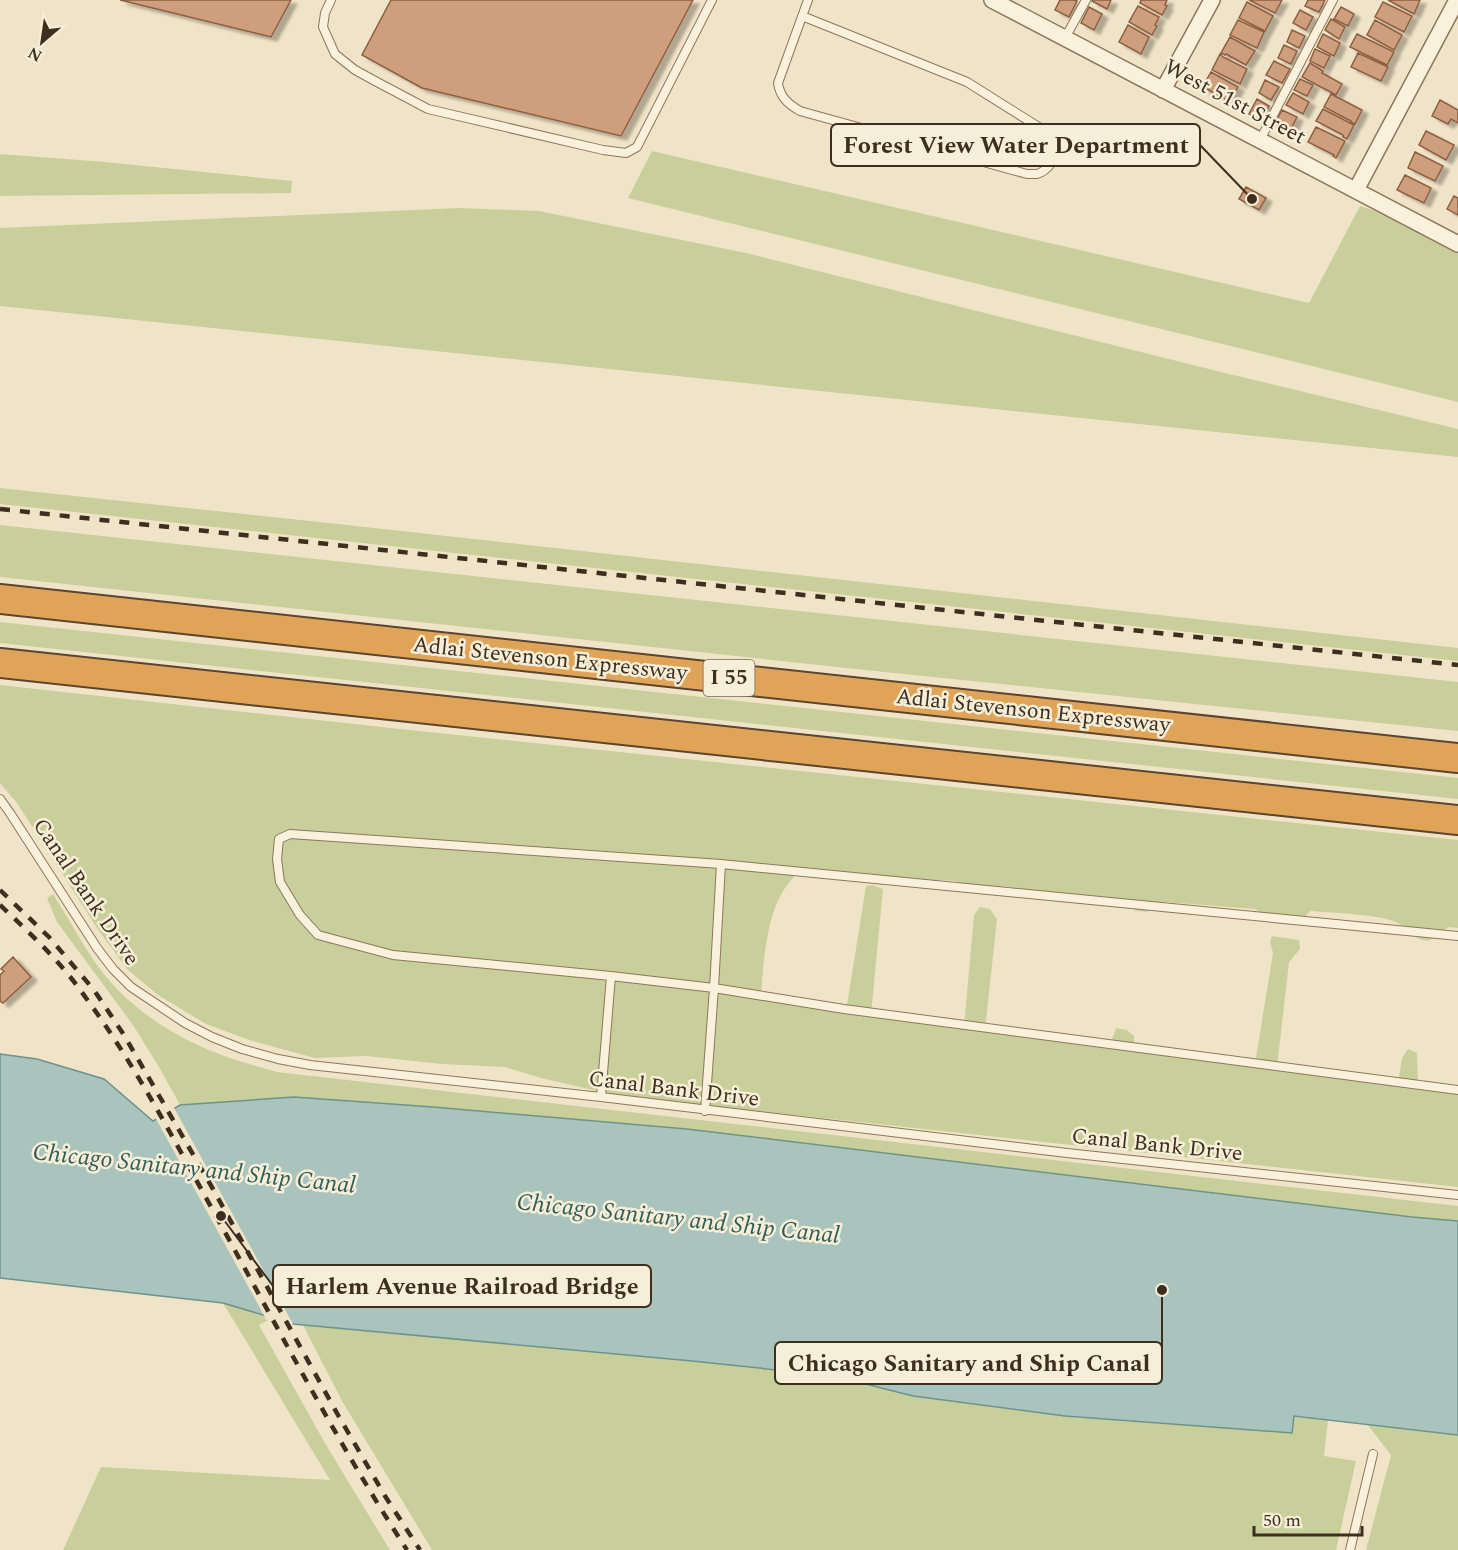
<svg xmlns="http://www.w3.org/2000/svg" width="1458" height="1550" font-family="Spectral,serif">
	<style>
		.green { fill: #c9cf9b }
		.water { fill: #a9c4bc; stroke: #6f938a; stroke-width: 1.5 }
		.pier { fill: #f0e4c8 }
		.building { fill: #cf9f7d; stroke: #8d5f41; stroke-width: 1.5; filter: url(#shadow) }
		.lines { fill: none; stroke-linecap: round; stroke-linejoin: round }
		.lane-casing { stroke: #8d765c; stroke-width: 10 }
		.street-casing { stroke: #8d765c; stroke-width: 18 }
		.highway-casing { stroke: #5b4430; stroke-width: 32 }
		.lane { stroke: #faf1dc; stroke-width: 8 }
		.street { stroke: #faf1dc; stroke-width: 15 }
		.highway { stroke: #e0a458; stroke-width: 28 }
		.rail { stroke: #3d2e20; stroke-width: 4.5; stroke-dasharray: 10 10; stroke-linecap: butt }
		.labels { text-anchor: middle; dominant-baseline: central; stroke-width: 5; stroke-linejoin: round; paint-order: stroke }
		.shield { fill: #f7eed8; stroke: #756857; stroke-width: 1.5 }
		.shield-label { font-size: 21px; font-weight: bold; fill: #3d2e20 }
		.street-label { font-size: 22px; fill: #3d2e20; stroke: #f7eed8 }
		.water-label { font-size: 24px; font-style: italic; fill: #2f5d5a; stroke: #f7eed8 }
		.leader { fill: none; stroke: #3d2e20; stroke-width: 2 }
		.callout-dot { fill: #3d2e20; stroke: #f7eed8; stroke-width: 2 }
		.callout { fill: #f7eed8; stroke: #3d2e20; stroke-width: 2 }
		.callout-label { font-size: 24px; text-anchor: middle; font-weight: bold; fill: #3d2e20 }
	</style>
	<defs>
		<filter id="shadow"><feDropShadow dx="6" dy="4" stdDeviation="1.5" flood-color="#0004"/></filter>
	</defs>
	<rect width="100%" height="100%" fill="#f0e4c8"/>
	<path class="green" d="M652,151L1309,303L1360,206L1385,214L1458,251V402L628,198Z
		M0,154L105,162L292,181L291,193L0,196Z
		M459,208L539,211L746,253L1225,373L1458,429V457L0,306V228Z
		M0,488L356,526L1458,648V661L0,504Z
		M0,525L1458,682V731L884,672L0,577Z
		M0,622L1458,778V799L0,643Z
		M0,685L391,728L1458,840V928L1449,927C1445,929 1433,939 1430,940C1418,944 1407,928 1398,923C1381,914 1331,913 1310,911L1299,924L1277,923L1255,909L1164,902L1146,912L1136,911L1122,901L1001,886L995,891L987,894L975,892L966,884L956,881L889,877L801,868C795,876 788,883 783,891C766,919 763,966 761,998L846,1011L866,886L873,885L883,889L871,1015L964,1027L974,915L980,907L990,909L997,919L985,1030L1110,1045L1116,1028L1127,1030L1134,1036V1051L1255,1064L1273,953L1270,942L1272,936L1299,940L1300,949L1289,962L1277,1067L1398,1083L1402,1058L1408,1049L1417,1053L1418,1084L1458,1089V1187L619,1096L541,1078L505,1067L441,1064L367,1056L315,1058L252,1041L206,1024L158,995L127,969L99,931L17,803L0,783Z
		M53,894C69,919 83,946 100,969C125,1003 164,1030 202,1047C226,1058 252,1065 277,1072L1458,1206V1221L1412,1217L687,1129L433,1107L294,1097L180,1105L159,1067L133,1025L57,922L47,898Z
		M223,1303L264,1315L267,1321L259,1325L326,1445L390,1550H63L101,1467L330,1480Z
		M303,1325L692,1361L834,1376L913,1396L1065,1416L1292,1433L1293,1416L1328,1420L1324,1456L1356,1461L1336,1550H432L342,1401Z
		M1367,1424L1458,1435V1550H1366L1391,1455Z"/>
	<path class="water" d="M0,1054L37,1059L104,1079L153,1121L180,1105L294,1097L433,1107L687,1129L1412,1217L1458,1221V1435L1294,1416L1292,1433L1065,1416L913,1396L834,1376L692,1361L293,1324L223,1303L0,1278Z"/>
	<path class="pier" d="M173,1106L293,1324L290,1326L266,1319L155,1117Z"/>
	<path class="building" d="M120,0H291L271,37Z
		M391,0H693L621,136L422,88L362,55Z
		M1060,0H1074L1077,1L1069,17L1055,10Z
		M1093,0H1111L1107,9L1092,1Z
		M1141,0H1167L1165,5L1167,6L1162,15L1140,3Z
		M1249,0H1282L1275,13Z
		M1308,0H1325L1319,12L1305,6Z
		M1388,0H1420L1414,14Z
		M1247,2L1273,16L1265,31L1239,18Z
		M1383,2L1412,16L1404,32L1375,17Z
		M1138,6L1159,17L1155,25L1157,26L1152,35L1129,22Z
		M1089,7L1102,14L1094,30L1081,23Z
		M1341,7L1354,14L1348,26L1334,19Z
		M1300,10L1313,17L1306,30L1293,23Z
		M1331,19L1345,27L1339,39L1325,30Z
		M1238,20L1264,32L1257,48L1230,35Z
		M1375,20L1402,35L1394,50L1367,35Z
		M1128,25L1149,37L1141,54L1119,42Z
		M1292,30L1305,36L1299,48L1287,42Z
		M1323,34L1340,43L1334,56L1317,47Z
		M1357,34L1394,52L1387,65L1350,47Z
		M1230,37L1255,51L1246,65L1226,54L1225,55L1221,53Z
		M1284,45L1297,51L1291,64L1278,58Z
		M1315,49L1330,56L1324,68L1310,61Z
		M1358,53L1388,67L1381,81L1351,67Z
		M1220,54L1223,57L1247,69L1240,84L1212,70Z
		M1274,61L1290,69L1282,83L1266,75Z
		M1310,63L1323,71L1322,73L1342,84L1336,95L1302,77Z
		M1211,72L1238,87L1230,102L1207,89L1206,90L1202,88Z
		M1300,79L1313,85L1307,96L1294,90Z
		M1265,80L1279,87L1271,100L1259,93Z
		M1293,93L1309,102L1303,114L1286,105Z
		M1331,94L1362,110L1355,124L1351,122V121L1324,107Z
		M1257,99L1269,106L1262,121L1249,114Z
		M1440,100L1458,110V123L1451,119L1448,124L1432,116Z
		M1323,109L1354,125L1347,139L1343,137V135L1316,121Z
		M1282,110L1297,117L1289,133L1274,125Z
		M1316,127L1345,141L1336,158L1333,156L1334,155L1308,142Z
		M1426,131L1454,145L1446,160L1419,145Z
		M1415,152L1443,166L1435,181L1408,168Z
		M1405,175L1431,188L1424,203L1397,190Z
		M1246,187L1266,198L1259,210L1239,199Z
		M1454,196L1458,198V215L1447,209Z
		M13,957L31,977L3,1003L0,1001V975L4,971L1,969Z"/>
	<g class="lines">
		<defs>
			<path id="lane" d="M331,0L325,13L323,27L335,54L355,70L377,82L428,109L603,150L626,153L637,147L712,0
				M802,16L967,82L1045,131C1049,136 1055,141 1056,147C1058,158 1047,171 1037,174C1035,174 1029,174 1027,174L800,111C788,104 780,97 778,83L808,0
				M1065,38L1086,0
				M1260,140L1333,0
				M0,799L10,813L97,948L113,969L131,987L185,1023L212,1037L242,1049L278,1059L310,1065L601,1097L1067,1153L1458,1195
				M1458,936L721,864L290,834L279,839L277,859L280,882L300,915L318,935L393,955L611,976L714,988L844,1009L1458,1090
				M601,1097L611,976
				M705,1111L714,988L721,864
				M1350,1550L1373,1454"/>
			<path id="street" d="M992,0L1458,244
				M1163,90L1212,0
				M1356,190L1457,0"/>
			<path id="highway" d="M0,599L1458,758
				M0,663L1458,820"/>
		</defs>
		<use href="#lane" class="lane-casing"/>
		<use href="#street" class="street-casing"/>
		<use href="#highway" class="highway-casing"/>
		<use href="#lane" class="lane"/>
		<use href="#street" class="street"/>
		<use href="#highway" class="highway"/>
		<path class="rail" d="M0,509L1458,665
			M0,890L49,937L94,990L124,1035L213,1189L338,1415L385,1496L420,1550
			M0,905C31,934 62,963 86,998C136,1066 175,1142 216,1216C278,1328 337,1442 407,1550"/>
	</g>
	<g class="labels">
		<rect class="shield" x="703.5" y="660" width="51" height="36" rx="4.5"/>
		<g class="shield-label">
			<text x="729" y="678">I 55</text>
		</g>
		<g class="street-label">
			<text transform="translate(1235 102) rotate(28)">West 51st Street</text>
			<text transform="translate(550 659) rotate(6)">Adlai Stevenson Expressway</text>
			<text transform="translate(1033 711) rotate(6)">Adlai Stevenson Expressway</text>
			<text transform="translate(86 892) rotate(56)">Canal Bank Drive</text>
			<text transform="translate(674 1089) rotate(7)">Canal Bank Drive</text>
			<text transform="translate(1157 1145) rotate(6)">Canal Bank Drive</text>
		</g>
		<g class="water-label">
			<text transform="translate(194 1169) rotate(6)">Chicago Sanitary and Ship Canal</text>
			<text transform="translate(678 1219) rotate(6)">Chicago Sanitary and Ship Canal</text>
		</g>
	</g>
	<path class="leader" d="M1252 199L1200 145M221 1216L273 1286M1162 1290L1162 1363"/>
	<g class="callout-dot">
		<circle cx="1252" cy="199" r="6"/>
		<circle cx="221" cy="1216" r="6"/>
		<circle cx="1162" cy="1290" r="6"/>
	</g>
	<g class="callout">
		<rect x="831" y="124" width="369" height="42" rx="6"/>
		<rect x="273" y="1265" width="378" height="42" rx="6"/>
		<rect x="775" y="1342" width="387" height="42" rx="6"/>
	</g>
	<g class="callout-label">
		<text x="1016" y="153">Forest View Water Department</text>
		<text x="462" y="1294">Harlem Avenue Railroad Bridge</text>
		<text x="969" y="1371">Chicago Sanitary and Ship Canal</text>
	</g>
	<g transform="translate(42 42) rotate(209)" stroke="#f7eed8" stroke-width="4.5" paint-order="stroke">
	<path d="M0-4.5L10 22L0 15L-10 22Z" fill="#3d2e20"/>
	<text y="-9" font-size="16" font-weight="bold" text-anchor="middle" fill="#3d2e20">N</text>
	</g>
	<path d="M1254 1526v9h108v-9" fill="none" stroke="#3d2e20" stroke-width="3"/>
	<text x="1263" y="1526" font-size="18" fill="#3d2e20" stroke="#f7eed8" stroke-width="4.5" paint-order="stroke">50 m</text>
</svg>
